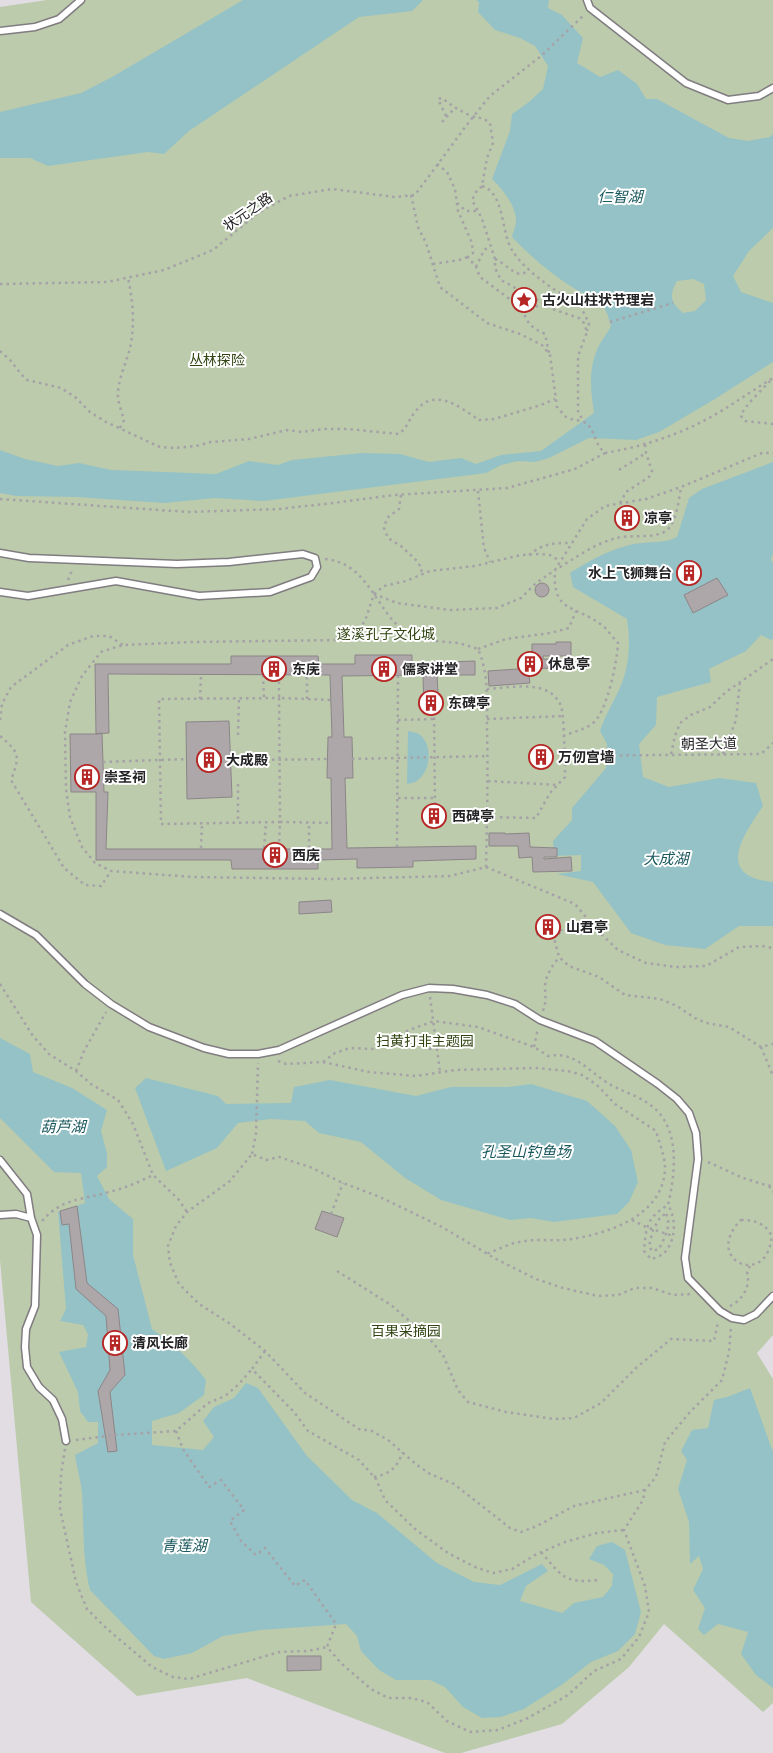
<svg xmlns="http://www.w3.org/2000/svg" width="773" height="1753" font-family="'Fira Sans','Noto Sans SC',sans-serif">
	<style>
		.green { fill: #bccbab }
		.water { fill: #95c2c6; fill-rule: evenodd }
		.building { fill: #aea7aa; stroke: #8c8588; fill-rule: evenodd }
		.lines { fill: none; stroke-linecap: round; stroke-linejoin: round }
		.service-casing { stroke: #807c81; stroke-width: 9 }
		.path { stroke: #a5a2a7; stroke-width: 2.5; stroke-dasharray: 2.5 4; stroke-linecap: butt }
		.service { stroke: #fff; stroke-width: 6 }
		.labels { text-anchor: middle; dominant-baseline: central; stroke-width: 4; stroke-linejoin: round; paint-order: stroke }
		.street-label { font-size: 14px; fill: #232224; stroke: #fff }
		.poi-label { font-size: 14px; font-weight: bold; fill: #232224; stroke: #fff; text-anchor: start }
		.park-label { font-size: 14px; fill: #314412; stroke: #fff }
		.water-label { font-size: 15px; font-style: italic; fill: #1a595e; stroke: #fff }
	</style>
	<rect width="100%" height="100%" fill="#e1dde3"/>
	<path class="green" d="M47,0H773V1335L757,1353L773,1379V1703L763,1712L664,1624L629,1667L562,1724L461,1753H445L247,1678L137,1696L31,1602L0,1260V7Z"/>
	<path class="water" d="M243,0H423L412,11L359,17L189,131L164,154L148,152L48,166L30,158H0V112L81,93L112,77Z
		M476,0H549L548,8L562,15L583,38L577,63L600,77L618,70L637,84L646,99H657L729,138L748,141L770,137L773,134V228L749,251L733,276L741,292L773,303V362L715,399L659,432L636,440L589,438L549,458L535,462L518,461L501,465L486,473L264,501L215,498L164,503L76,497L16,496L0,493V450L25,459L58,466L79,463L111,470L166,472L216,474L249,461L278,465L292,460L362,453L400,454L429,462L461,458L476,464L501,455L541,451L594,413C591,392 588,371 597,350C600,342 607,334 611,326C609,321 608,313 604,308C597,297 582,294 572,287C550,273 530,256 512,237C513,232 516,226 516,221C516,205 502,189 492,179L510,131L512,114L529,102L543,89L548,66L535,46L520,38L495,30L478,12L479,2ZM693,279L704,284L706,300L695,311L683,313C670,302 669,295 677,281Z
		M773,462V553L771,559L773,564V638L771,640L761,635L746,651L709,669L711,682L657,697L656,725L639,744L643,777L669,787L719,778L756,783L763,806C742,837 715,876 773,882V926H739L705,949L665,945L631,933L593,882L557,874L581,871V855L554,856L553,841L572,820V808L606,768L607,744L600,731C606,712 618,696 624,677C630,658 630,638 627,619L573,587L570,573C588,561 613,548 634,544C649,541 663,544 677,537L689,498L702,489Z
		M408,731C411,732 416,732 419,734C433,744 431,770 418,780C415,783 411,783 407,784Z
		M0,1038L30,1054L33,1072L72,1088L107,1110L101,1131L107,1153V1167L97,1176L109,1199L133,1219V1255L152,1329C175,1345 189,1358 206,1380L204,1395L179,1413L152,1421V1445L203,1450L214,1437L203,1421L214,1407L234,1398L246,1383L258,1388L307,1456L352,1500L377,1513L437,1563L474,1582L500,1585L542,1564L548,1571L526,1586L520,1601L562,1613L574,1603L603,1597L612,1586L613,1574L604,1565L589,1559L597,1546L612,1542L625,1550L641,1612L635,1634L618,1651L591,1662L563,1684L524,1709L501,1717L482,1718L463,1707L445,1687L430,1680H396L379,1670L361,1651L357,1636L346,1624L260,1630L223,1636L192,1653L164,1659L154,1656L90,1590C82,1558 84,1525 82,1493C81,1481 77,1468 75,1455L98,1443V1422H88L80,1411L78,1392L59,1352L86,1347L88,1334L83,1325L60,1321L66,1309L58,1212L85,1203L81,1173L54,1172L0,1118Z
		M146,1078L218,1096L226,1104L291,1103L294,1087L330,1080L416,1096L451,1087H508L531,1084L587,1101L615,1126L631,1150L638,1182L629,1202L617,1214L554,1222L531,1218L510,1220L441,1200L405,1178L361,1142L319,1133L305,1121L271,1119L238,1123L217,1148L166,1171L135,1088Z
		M750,1388L773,1452V1688L756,1675L741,1654L748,1632L718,1624L704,1635L698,1629L705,1608L693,1590L703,1569L699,1556L690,1564L689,1522L678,1489L687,1460L681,1451L692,1430L708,1428L714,1400L727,1397Z"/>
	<path class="building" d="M717,578L728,595L693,613L684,595Z
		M535 590a7 7 0 1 1 14 0a7 7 0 1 1-14 0Z
		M556,642H571V656H543V659H553V668L528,669L530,683L489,686L488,671L518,669V659H532V644H556Z
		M355,655H412V663L475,661V675H437L439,711L424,712L423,675L342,676L344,737H352L353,778H345L347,848L476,846V859L413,861V867L357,868V859L318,860V869H232L231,860H96V792H71L70,734H96L95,664H231V656H318L319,664H355ZM108,674L330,675L332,737H328L327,778H331L332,849H106L108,792H104L102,733L96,734L109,733Z
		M229,721L232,797L187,799L186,722Z
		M441,808L442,824L426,825V809Z
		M489,833H505V834L529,833L530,847L557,848V857H544V859L571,857L572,871L533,872L532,857L519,858L518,846H489Z
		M331,900L332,912L299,914V902Z
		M559,923L560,934L537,935V924Z
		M77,1206L87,1283L118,1309L125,1375L110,1392L117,1451L108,1452L98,1391L110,1370L106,1316L76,1289L69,1224L62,1225L60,1211Z
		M322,1211L344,1218L337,1237L315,1229Z
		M287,1656H321V1670L287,1671Z"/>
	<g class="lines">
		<defs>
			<path id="service" d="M587,0L590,8L686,83L728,100L759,96L773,88
				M0,31L35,27L59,19L81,0
				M0,553L29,558L177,564L229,562L303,554L315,558L317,567L311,577L270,592L199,596L116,581L28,596L0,592
				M0,914L36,935L85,984L111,1004L149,1027L204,1048L229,1054H258L279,1050L402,995L429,988L453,989L487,995L515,1004L540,1020L595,1041L658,1084L677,1099L689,1113L696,1133L698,1159L685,1258L688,1278L720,1311L732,1318L744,1320L756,1314L773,1296
				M0,1160L27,1194L31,1218
				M0,1215L16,1214L31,1218L37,1235L35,1306L26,1329L25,1347L27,1367L39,1387L53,1400L62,1419L66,1441"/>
		</defs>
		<use href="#service" class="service-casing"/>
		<path class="path" d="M446,116L438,99L442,98C451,105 460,111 471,116C480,119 481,116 490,123L493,143L487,158L482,186L476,192L472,200L482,219L495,259V268L501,280L555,310L579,318L584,323L587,332L578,356V411L583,421L591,428L599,447L605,453C640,447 676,436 707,419C730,407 751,391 773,378
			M442,122L455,108
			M437,164L447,172L455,189L458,211L472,243L473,253L468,257L476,267L480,277L523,309C526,323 532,328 545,334L549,353
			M482,186C505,193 501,233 512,250C523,269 557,294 578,302L589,323L587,331
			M411,195L418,227L426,243L440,287L487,323L520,334L542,345L550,355L557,407L566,417L574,420L583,421
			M457,203L466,211H478
			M495,259C506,263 520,283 528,269
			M433,264L459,260L468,257
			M476,267L484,250L490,246
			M0,284L107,282L164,270L213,250L258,213L289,196L332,189L395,197L415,195L469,122L490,96L541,56L584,15
			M523,309L532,308L543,304
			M610,322L673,303
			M0,351L10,360L21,374L27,380L61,388L75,397L90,412L106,422L160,447L174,448L196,446L211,442L249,439L287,430L302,432L324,429H348L399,434C408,427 409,419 415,412C434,386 460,407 479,420L494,419L541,405L555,399
			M770,381C763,389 743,407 741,416L745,421L773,424
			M120,428L124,420C122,413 119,405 118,398C117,381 126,364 130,348C135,325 133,301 128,278
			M619,470L646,453
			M478,491L484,548L490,562
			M401,495L399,509L387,518L384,528L388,538L401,546L417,561L422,569L420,575
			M0,499L188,512L279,509L333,503L394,495L507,488L575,469L605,453
			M620,503L626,492L649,477L652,471L646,453L645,444
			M529,555C544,543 553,543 572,543
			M325,559C359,562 371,592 389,616C396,624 403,632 410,639
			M68,580L73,568
			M374,594L397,603L450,610L497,608L521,598L536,583L555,570L587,519L605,506L646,499L681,487L762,453H773
			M410,639L459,643L478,649C489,673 487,702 487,728C488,775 487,821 486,867L450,876L332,879L193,877L111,871L95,863L82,847L70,817L66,789L65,732L70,702L82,676L101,652L123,645L192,642Z
			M351,640L365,621L374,594L384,586L406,581L430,571L475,566L521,555L539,554L550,555L560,561
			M478,649L506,639L550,633L569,628L576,611
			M263,675L264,698
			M279,675V698L331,700
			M487,689C510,688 550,678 561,706C564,715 564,745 565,756
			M279,698L280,822L161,824L159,699Z
			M200,699L201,675
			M307,699V675
			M434,711L435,808
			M487,719L562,716
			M0,720L2,704L11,687L68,645L93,636H109L123,645
			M398,720L434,719
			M238,735L239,698
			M0,736C20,753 20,756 11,780L64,868L85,885L101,886L111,871
			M563,736C573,732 583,730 592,724C607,713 617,662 618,643C613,638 608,630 603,626C575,604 552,614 555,570C574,559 595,543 617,538C631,534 660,540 669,528C677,518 679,499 681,487
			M671,754L675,736L680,723L691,715L710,707L726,692L773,659
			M723,754L736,720L740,681
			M352,759L488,756
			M259,760L327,759
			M103,762L187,759
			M488,781L558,785
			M238,784V823
			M398,798H435
			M487,817L536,818L550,793L565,777V756L761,754L773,743
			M397,847L398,675
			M201,848L202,824
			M264,848L266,823
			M279,848L280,822L332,823
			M309,848V823
			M486,867L575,904L596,929L618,950L646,963L676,967L706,966L739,947L762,946L773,948
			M560,930L581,933L596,929
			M553,934L559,957L569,966L599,977L625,995L660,999L677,1006L695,1018L706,1023L729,1027L761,1047L773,1044
			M0,984L33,1036L49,1054L76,1071L91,1084L118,1100L133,1124L153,1175
			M430,997L440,1072
			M543,1011C547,998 545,999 545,987C545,976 553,965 559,957
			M534,1047L538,1028
			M761,1047L773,1076
			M429,1049L445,1047
			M278,1061L286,1064L323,1062L369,1072L416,1076L455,1070L536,1068L568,1071L582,1075L597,1085L615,1104L656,1131C659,1142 665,1156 665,1168C664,1215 610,1233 572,1239C555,1242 536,1238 519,1242C508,1244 497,1250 486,1254
			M323,1062L335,1053L350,1048L372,1049L409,1030L434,1021L478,1027L534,1047L548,1056C573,1051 587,1069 606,1082C621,1092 639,1095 653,1107C681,1130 675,1175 668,1205C677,1219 676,1242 663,1254C660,1256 655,1258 651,1259L644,1251C646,1228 646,1218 668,1205
			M76,1071L84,1051L106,1012
			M252,1154L256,1134L258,1063
			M708,1162L743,1178L769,1186L773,1183
			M769,1186L773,1192
			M331,1214L343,1183
			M666,1214C672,1225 664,1239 659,1249L652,1251L649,1246L653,1230L661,1216Z
			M632,1220L646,1227L673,1236
			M741,1220C753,1220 761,1222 769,1231C773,1237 771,1243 769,1249C756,1284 705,1256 741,1220Z
			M42,1221C62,1198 82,1200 109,1192C125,1188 139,1182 153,1175L179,1200L187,1212
			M337,1271L391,1305L429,1338L443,1355L458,1390L468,1402L506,1412L554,1419L574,1418L601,1403L636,1368L671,1339L714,1341L718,1322
			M730,1306C743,1300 751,1285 747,1272L750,1266
			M265,1351L252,1369L294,1412L308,1431L359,1460L376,1479L385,1500L415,1529L448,1553L475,1567L493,1573L512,1569L535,1555L565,1542L597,1533L624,1530
			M176,1431L183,1449L209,1487L221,1480L244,1510L230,1521L241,1541L256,1555L265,1548L295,1586L305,1580L336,1624L327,1647L342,1664L371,1689L388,1698H411L427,1702L447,1721L470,1732L498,1730L528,1718L568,1695L594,1671L621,1659L639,1637L649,1612L645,1586L624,1530L643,1500L645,1490L656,1477L665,1442L690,1412L722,1380L729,1352L731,1327
			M76,1440L115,1435L176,1431L208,1403L225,1396L238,1385L252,1369
			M65,1449L61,1474L60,1509L76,1582L87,1609L106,1628L152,1667L173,1677L189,1679L279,1652L308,1651L327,1647
			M374,1477C392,1473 396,1468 403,1452
			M645,1490L574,1506L537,1526L521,1532L510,1528L454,1484L430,1474L417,1465L388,1440L372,1431L359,1429L305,1393L265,1351L229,1323L199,1304L179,1284L170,1263L168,1246L176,1226L187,1212L230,1181L252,1154L266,1160L279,1157L310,1167L343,1183L380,1197L442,1227L496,1259L536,1279L563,1288L598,1296L618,1295L635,1288H652L673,1295L690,1294
			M541,1552C562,1576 564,1584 598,1580"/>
		<use href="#service" class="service"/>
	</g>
	<defs>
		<symbol id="sight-ring" viewBox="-11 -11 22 22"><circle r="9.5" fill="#fff" stroke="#b62625" stroke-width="1.5"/><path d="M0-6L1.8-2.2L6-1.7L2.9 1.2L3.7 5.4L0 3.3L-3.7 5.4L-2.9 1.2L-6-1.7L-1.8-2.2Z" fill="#b62625"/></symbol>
		<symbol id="building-ring" viewBox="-11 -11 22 22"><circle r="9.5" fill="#fff" stroke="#b62625" stroke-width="1.5"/><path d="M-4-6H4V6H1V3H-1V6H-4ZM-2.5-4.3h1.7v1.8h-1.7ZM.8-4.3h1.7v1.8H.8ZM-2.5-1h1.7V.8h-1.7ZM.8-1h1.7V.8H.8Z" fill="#b62625"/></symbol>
	</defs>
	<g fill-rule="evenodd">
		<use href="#sight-ring" x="510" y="286" width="28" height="28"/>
		<use href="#building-ring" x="613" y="504" width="28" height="28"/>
		<use href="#building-ring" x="675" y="559" width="28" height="28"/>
		<use href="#building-ring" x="516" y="650" width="28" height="28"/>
		<use href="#building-ring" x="260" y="655" width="28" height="28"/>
		<use href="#building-ring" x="370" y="655" width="28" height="28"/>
		<use href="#building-ring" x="417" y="689" width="28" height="28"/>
		<use href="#building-ring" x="527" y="743" width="28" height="28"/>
		<use href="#building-ring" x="195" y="746" width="28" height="28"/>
		<use href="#building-ring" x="73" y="763" width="28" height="28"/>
		<use href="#building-ring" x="420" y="802" width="28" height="28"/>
		<use href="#building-ring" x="261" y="841" width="28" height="28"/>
		<use href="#building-ring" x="534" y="913" width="28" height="28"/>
		<use href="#building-ring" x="101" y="1329" width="28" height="28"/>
	</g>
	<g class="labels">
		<g class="street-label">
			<text transform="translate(248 212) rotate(-35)">状元之路</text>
			<text transform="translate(709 744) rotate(-1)">朝圣大道</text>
		</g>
		<g class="poi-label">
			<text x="542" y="300">古火山柱状节理岩</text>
			<text x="644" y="518">凉亭</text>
			<text x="672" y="573" text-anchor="end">水上飞狮舞台</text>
			<text x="548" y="664">休息亭</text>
			<text x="292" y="669">东庑</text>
			<text x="402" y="669">儒家讲堂</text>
			<text x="448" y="703">东碑亭</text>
			<text x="558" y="757">万仞宫墙</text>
			<text x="226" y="760">大成殿</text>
			<text x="104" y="777">崇圣祠</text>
			<text x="452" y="816">西碑亭</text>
			<text x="292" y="855">西庑</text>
			<text x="566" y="927">山君亭</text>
			<text x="132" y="1343">清风长廊</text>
		</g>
		<g class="park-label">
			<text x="217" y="360">丛林探险</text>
			<text x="386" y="634">遂溪孔子文化城</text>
			<text x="425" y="1041">扫黄打非主题园</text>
			<text x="406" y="1331">百果采摘园</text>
		</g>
		<g class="water-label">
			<text x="620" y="197">仁智湖</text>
			<text x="666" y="859">大成湖</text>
			<text x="63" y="1127">葫芦湖</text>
			<text x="526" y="1152">孔圣山钓鱼场</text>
			<text x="184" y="1546">青莲湖</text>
		</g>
	</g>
</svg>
